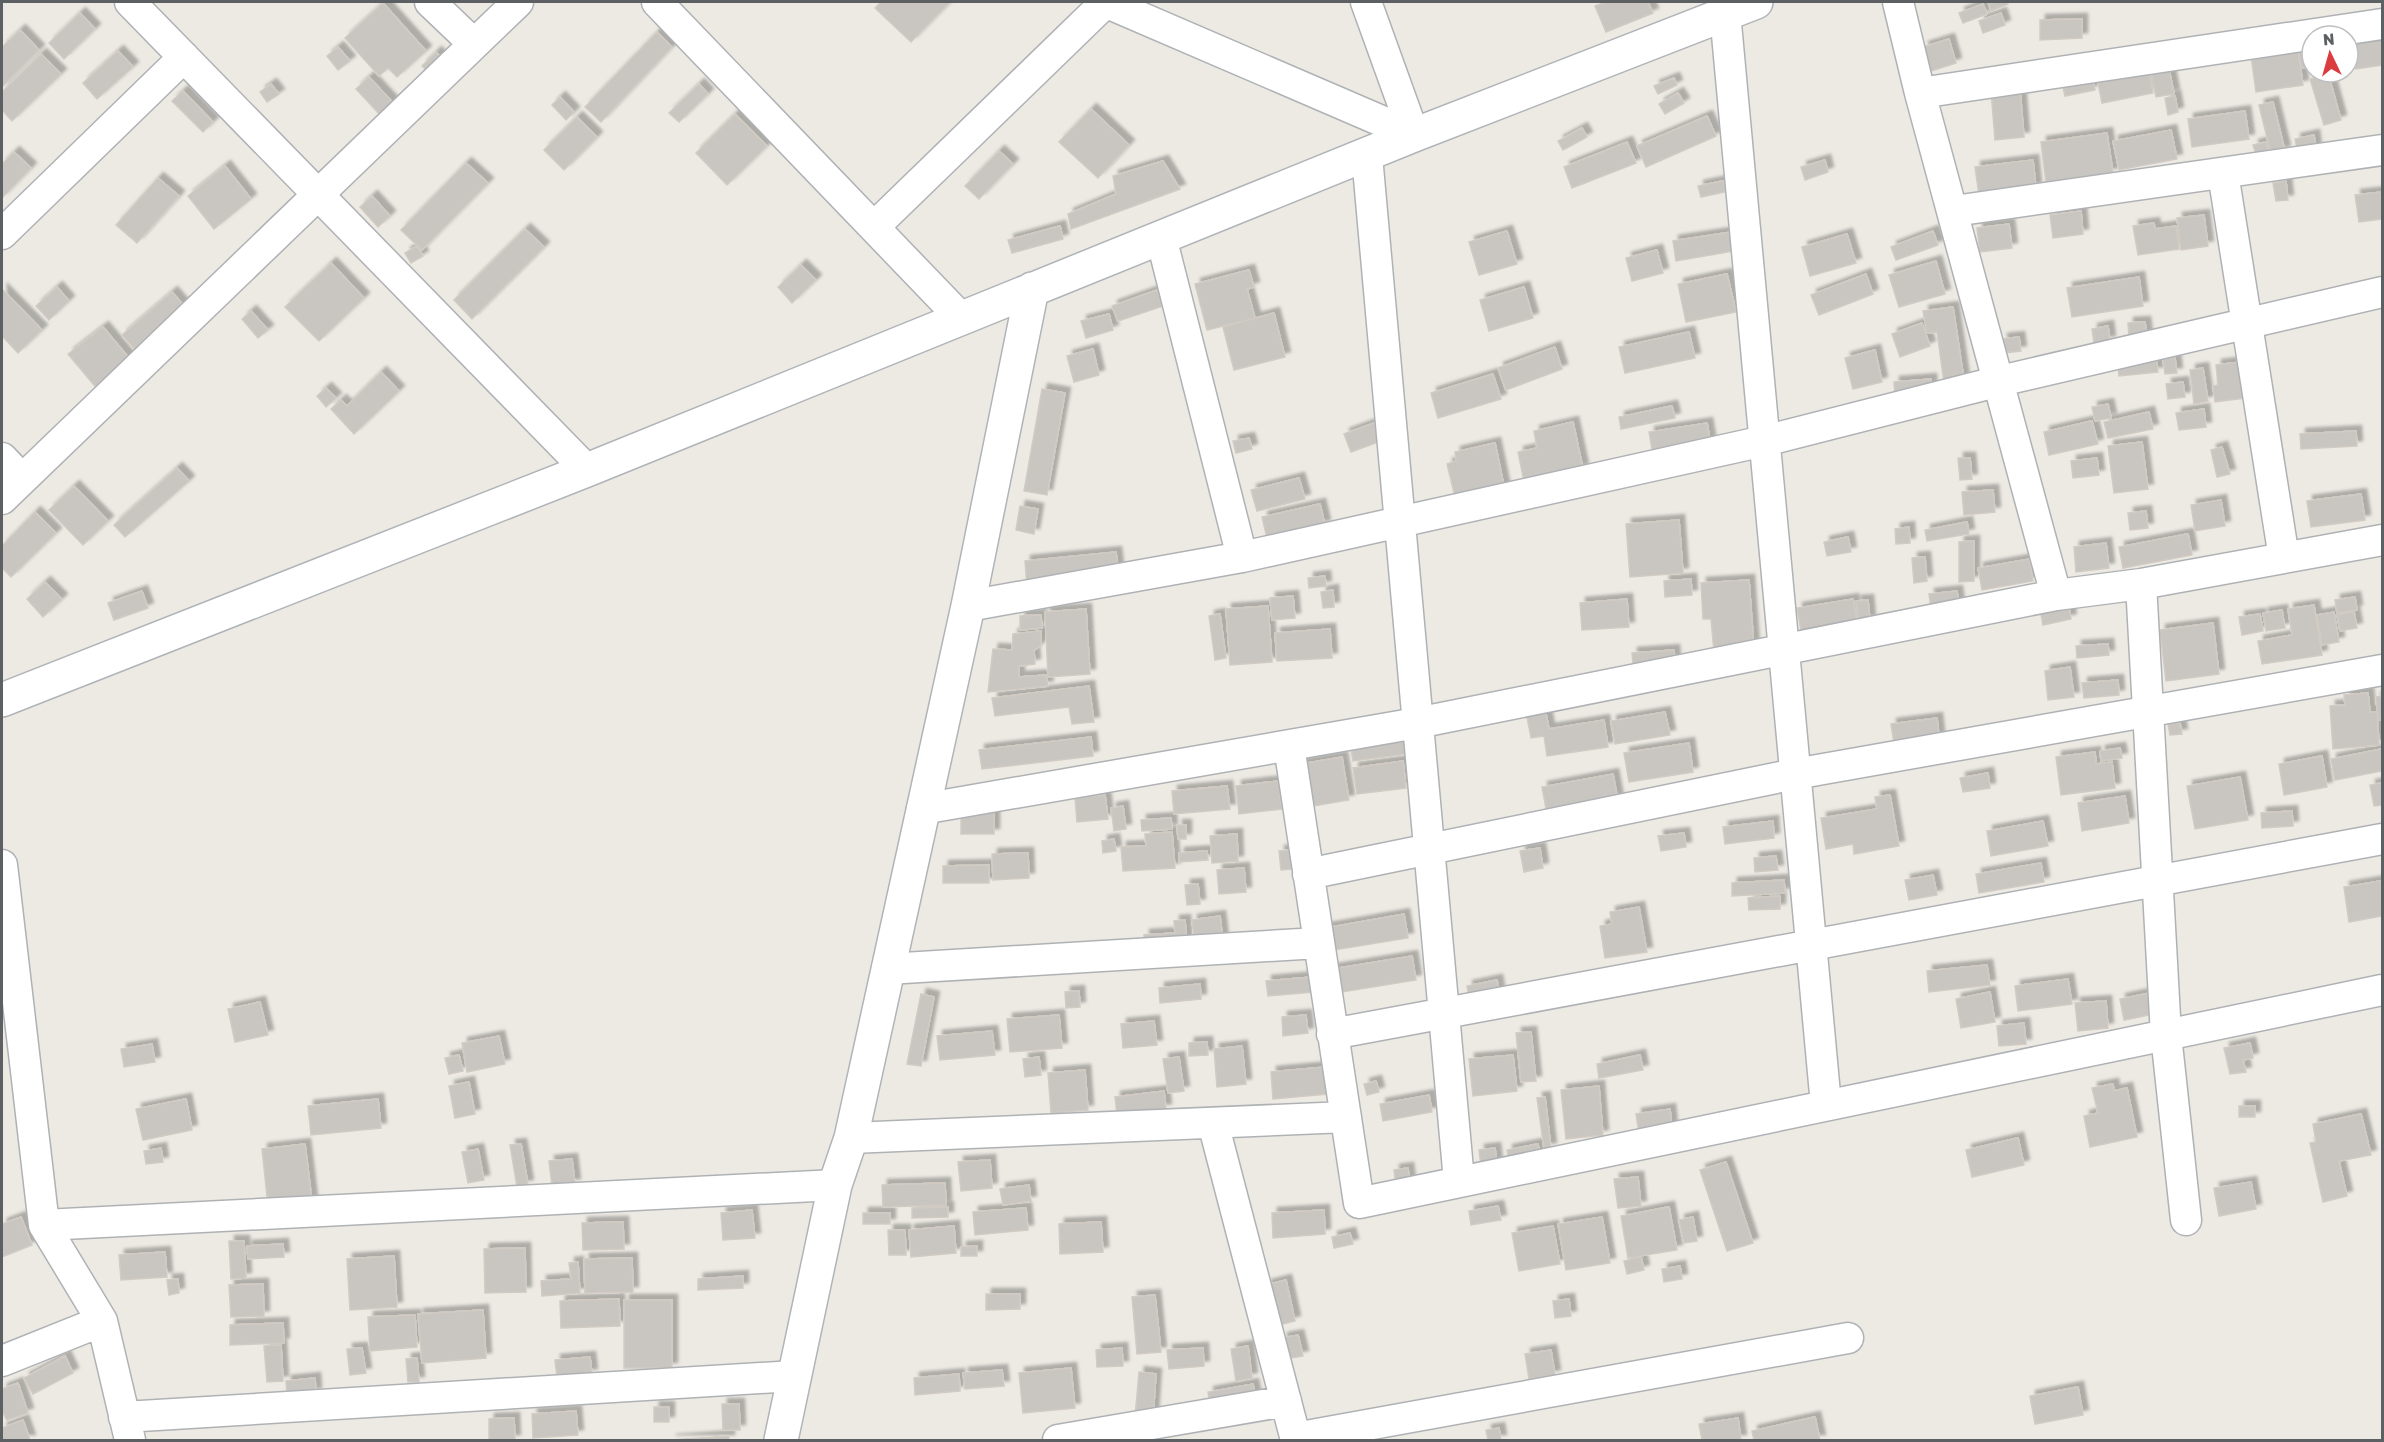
<svg xmlns="http://www.w3.org/2000/svg" width="2384" height="1442" font-family="Rubik,sans-serif">
	<style>
		.building { fill: #c9c5c0; stroke: #d1cbc3; stroke-width: 1.5; filter: url(#shadow) }
		.lines { fill: none; stroke-linecap: round; stroke-linejoin: round }
		.street-casing { stroke: #afb2b5; stroke-width: 33 }
		.secondary-casing { stroke: #b0b4b8; stroke-width: 36 }
		.street { stroke: #fff; stroke-width: 30 }
		.secondary { stroke: #fff; stroke-width: 33 }
	</style>
	<defs>
		<filter id="shadow"><feDropShadow dx="5.5" dy="-5.5" stdDeviation="1.5" flood-color="#0004"/></filter>
	</defs>
	<rect width="100%" height="100%" fill="#edeae4"/>
	<path class="building" d="M881,2H950L911,42L875,8Z
		M1607,2H1648L1653,13L1606,32L1595,6Z
		M1988,2H2007L2008,4L1991,11Z
		M383,3L426,51L397,77L388,68L379,76L345,38Z
		M1983,4L1987,14L1963,23L1959,13Z
		M80,13L95,29L64,59L49,43Z
		M2001,13L2005,25L1983,33L1979,21Z
		M2082,19V38L2040,40V20Z
		M20,30L39,50L2,87V47Z
		M657,32L672,47L601,122L585,107Z
		M2382,37V65L2356,69L2352,41Z
		M1949,39L1956,63L1931,71L1923,47Z
		M2348,41H2350L2355,68L2348,69Z
		M338,47L350,61L338,70L327,56Z
		M2312,47V67L2301,68L2298,49Z
		M2298,49L2303,85L2256,92L2251,56Z
		M118,51L133,67L97,99L83,83Z
		M436,52L447,63L433,77L422,66Z
		M41,54L61,74L12,121L2,110V92Z
		M2168,64L2174,94L2156,97L2150,68Z
		M2148,68L2153,93L2102,103L2097,78Z
		M2328,73L2341,120L2324,125L2310,79Z
		M369,77L395,105L382,117L356,89Z
		M2092,77L2095,90L2065,96L2062,83Z
		M1674,78L1677,85L1658,94L1654,86Z
		M271,84L279,94L267,102L260,92Z
		M699,84L708,94L679,122L669,113Z
		M2020,89L2024,137L1995,140L1991,91Z
		M183,91L213,122L203,132L172,101Z
		M1678,93L1684,103L1665,114L1659,104Z
		M2175,96L2178,112L2168,115L2165,98Z
		M560,97L574,112L566,120L552,105Z
		M2273,102L2285,151L2271,154L2259,105Z
		M1091,109L1129,145L1098,178L1059,142Z
		M2245,111L2249,139L2192,147L2188,119Z
		M735,114L767,146L727,185L696,153Z
		M1707,116L1716,136L1646,167L1637,146Z
		M577,117L597,137L564,170L544,150Z
		M1582,128L1587,137L1563,150L1558,141Z
		M2171,130L2177,159L2119,170L2113,141Z
		M2107,133L2113,173L2046,182L2041,142Z
		M2314,135L2316,150L2298,153L2295,139Z
		M1627,142L1636,163L1572,188L1564,167Z
		M2266,142L2269,156L2258,160L2253,145Z
		M999,151L1013,164L979,199L965,186Z
		M14,152L31,168L2,198V164Z
		M1825,160L1828,172L1805,180L1801,167Z
		M2033,160L2036,188L1979,195L1975,167Z
		M1163,161L1180,189L1071,229L1068,214L1116,194L1113,176Z
		M466,163L488,183L422,250L401,230Z
		M225,166L251,199L214,229L188,196Z
		M158,178L179,196L137,243L116,225Z
		M1723,181L1725,192L1701,197L1698,186Z
		M2286,181L2288,200L2276,201L2273,183Z
		M2382,192V219L2359,222L2355,195Z
		M372,196L390,216L378,227L360,207Z
		M2081,211L2083,234L2053,238L2050,215Z
		M2204,215L2208,246L2181,250L2177,218Z
		M2154,223L2155,229L2176,226L2179,249L2138,255L2133,226Z
		M2009,224L2012,248L1980,252L1977,228Z
		M1060,226L1063,239L1012,253L1008,240Z
		M525,229L544,247L472,319L454,300Z
		M1507,231L1517,264L1479,275L1469,242Z
		M1933,231L1938,245L1896,260L1891,247Z
		M1731,232L1734,251L1676,261L1673,241Z
		M1847,234L1856,263L1810,276L1802,247Z
		M417,246L423,256L411,263L405,253Z
		M1657,250L1663,273L1632,281L1626,258Z
		M1936,261L1945,294L1899,307L1889,275Z
		M331,263L364,298L319,341L285,307Z
		M801,265L816,280L792,303L778,287Z
		M1249,270L1254,287L1247,289L1255,318L1207,330L1195,284Z
		M1727,274L1736,312L1686,322L1678,284Z
		M1866,274L1873,294L1819,315L1811,295Z
		M2139,277L2143,306L2072,317L2067,288Z
		M57,287L69,301L49,320L36,306Z
		M1524,287L1533,318L1489,331L1480,300Z
		M2,289L42,330L18,353L2,336Z
		M1157,290L1163,306L1118,321L1112,306Z
		M172,292L190,313L140,355L122,335Z
		M1953,307L1964,380L1944,383L1937,332L1927,333L1923,311Z
		M251,311L268,330L258,338L242,319Z
		M1274,313L1285,357L1234,370L1223,327Z
		M1109,314L1113,330L1086,338L1081,321Z
		M2145,322L2147,337L2129,338L2128,323Z
		M1922,323L1930,346L1900,357L1892,334Z
		M2108,326L2110,341L2094,343L2092,329Z
		M103,327L133,363L99,391L68,354Z
		M1689,332L1695,358L1625,373L1619,347Z
		M2019,337L2021,351L2004,353L2002,339Z
		M1555,347L1562,369L1506,390L1498,368Z
		M1093,349L1099,375L1074,382L1067,356Z
		M1875,350L1882,382L1853,389L1845,358Z
		M2174,351L2177,373L2165,374L2162,352Z
		M2156,354L2158,372L2119,376L2117,359Z
		M2240,362L2245,398L2215,402L2213,386L2218,385L2216,365Z
		M2203,368L2208,401L2194,404L2190,370Z
		M381,372L399,391L354,434L331,409L341,400L347,406Z
		M1493,374L1501,399L1438,418L1431,393Z
		M1931,379L1932,394L1895,397L1894,382Z
		M2183,382L2185,397L2168,399L2166,384Z
		M326,388L336,398L326,407L317,396Z
		M1042,389L1065,393L1047,495L1024,491Z
		M2108,404L2111,418L2095,421L2092,407Z
		M1672,406L1675,418L1621,429L1619,417Z
		M2204,409L2206,427L2179,430L2176,413Z
		M2149,412L2153,429L2108,438L2104,422Z
		M2092,421L2098,444L2049,455L2044,432Z
		M1573,422L1583,469L1524,481L1518,452L1537,448L1534,431Z
		M1374,423L1381,441L1351,452L1344,434Z
		M1707,423L1711,446L1653,455L1649,432Z
		M2356,431L2357,446L2301,449L2300,434Z
		M1249,438L1252,449L1236,453L1233,441Z
		M2142,442L2148,489L2114,493L2108,446Z
		M1495,443L1505,491L1456,501L1447,464L1456,461L1455,452Z
		M2222,447L2230,474L2217,477L2211,450Z
		M1958,458H1970L1972,479L1960,480Z
		M2097,458L2099,475L2073,478L2071,461Z
		M177,468L189,481L125,537L114,525Z
		M1299,478L1305,499L1257,511L1251,490Z
		M74,486L108,521L83,545L49,510Z
		M1993,490L1995,512L1964,515L1962,492Z
		M2361,494L2365,520L2311,527L2307,501Z
		M2221,500L2225,526L2195,531L2191,505Z
		M1320,504L1325,525L1267,538L1262,517Z
		M1020,506L1038,509L1034,534L1016,530Z
		M2146,511L2148,528L2130,530L2128,513Z
		M35,512L56,533L11,577L2,568V546Z
		M1679,520L1683,573L1630,577L1626,524Z
		M1967,522L1969,534L1927,541L1925,530Z
		M1909,527L1910,543L1896,544L1895,529Z
		M2188,534L2192,555L2123,568L2119,547Z
		M1848,537L1851,552L1827,556L1824,542Z
		M1974,541V581L1959,582V542Z
		M2106,543L2109,568L2076,572L2074,547Z
		M1116,552L1119,577L1027,587L1025,561Z
		M1925,557L1927,581L1914,583L1912,558Z
		M2029,559L2033,581L1982,590L1978,568Z
		M1325,576L1326,586L1309,588L1308,578Z
		M1691,579L1692,595L1665,597L1664,581Z
		M1749,580L1754,649L1714,652L1711,619H1703L1701,583Z
		M45,582L62,599L43,617L27,599Z
		M1333,590L1334,607L1323,608L1321,592Z
		M142,591L148,608L114,620L108,603Z
		M1957,591L1959,606L1931,609L1929,594Z
		M1293,596L1295,618L1272,620L1270,598Z
		M2355,597L2357,610L2337,613L2335,600Z
		M1627,599L1629,627L1582,630L1580,603Z
		M1853,599L1858,626L1802,636L1797,608Z
		M2067,599L2071,619L2043,625L2039,604Z
		M1868,600L1870,621L1859,622L1856,601Z
		M2314,605L2322,655L2262,664L2258,641L2292,635L2288,609Z
		M1268,606L1272,662L1230,665L1226,609Z
		M1086,609L1090,674L1048,677L1045,612Z
		M2282,610L2285,628L2266,631L2263,613Z
		M2334,612L2339,642L2322,645L2317,615Z
		M2354,612L2357,628L2340,631L2337,615Z
		M1220,614L1226,658L1215,660L1209,616Z
		M2260,614L2263,631L2242,635L2239,617Z
		M1041,615L1042,628L1020,630V616Z
		M2213,623L2219,674L2166,681L2160,630Z
		M1330,629L1332,658L1277,661L1275,633Z
		M1041,631V645L1034,651L1035,664L1019,666V677L1046,675L1048,686L988,692L993,649L1012,650L1013,634Z
		M2108,644L2109,655L2077,658L2076,646Z
		M1674,650L1675,661L1633,664L1632,653Z
		M2070,667L2074,697L2048,700L2045,671Z
		M2118,680L2119,695L2084,698L2082,683Z
		M1089,686L1094,722L1072,724L1069,707L995,716L992,698Z
		M2368,693L2370,712H2377L2379,745L2333,749L2330,706L2345,705L2344,695Z
		M2382,696V720H2378L2376,697Z
		M1665,712L1670,735L1615,744L1611,721Z
		M1546,714L1549,729L1604,720L1608,747L1547,756L1544,736L1531,738L1527,717Z
		M1937,718L1940,745L1895,751L1891,724Z
		M2180,723L2182,734L2170,735L2168,724Z
		M1404,736L1406,754L1353,761L1350,743Z
		M1091,737L1093,756L982,769L979,750Z
		M1689,743L1693,772L1629,782L1624,753Z
		M2120,748L2122,758L2101,761L2100,751Z
		M2382,749V771L2335,780L2331,759Z
		M2095,752L2096,764L2112,762L2115,788L2061,795L2056,757Z
		M2322,756L2327,787L2284,795L2279,764Z
		M1342,757L1349,800L1302,808L1295,765Z
		M1403,761L1406,788L1357,794L1353,768Z
		M1988,773L1990,788L1963,792L1960,778Z
		M1613,774L1618,801L1547,814L1542,787Z
		M2240,777L2248,820L2195,829L2187,786Z
		M1278,781L1282,809L1239,814L1236,786Z
		M2382,783V805L2374,806L2370,785Z
		M1227,786L1230,809L1174,814L1172,791Z
		M1105,795L1108,819L1077,822L1075,798Z
		M1890,795L1899,846L1854,854L1853,844L1826,849L1821,818L1877,809L1875,797Z
		M2125,796L2129,823L2082,831L2078,803Z
		M961,804H994V834H961Z
		M1123,806L1126,829L1114,831L1111,808Z
		M2292,811L2293,826L2262,828L2261,813Z
		M1171,818L1172,829L1142,831L1141,820Z
		M1773,821L1774,838L1725,844L1723,827Z
		M2043,821L2048,846L1991,856L1987,831Z
		M1177,825H1186V839H1178Z
		M1172,832L1175,868L1123,871L1121,847L1146,846L1145,834Z
		M1684,833L1686,847L1661,851L1658,836Z
		M1237,834L1238,861L1212,863L1210,836Z
		M1114,839L1116,851L1103,853L1102,841Z
		M1540,848L1543,868L1524,872L1520,851Z
		M1291,850L1292,869L1281,870L1279,851Z
		M1207,851L1208,860L1179,862V853Z
		M1028,853L1029,878L993,880L992,854Z
		M1776,856L1778,870L1755,872L1754,858Z
		M2041,863L2044,882L1979,893L1976,874Z
		M989,865V883H943V866Z
		M1244,868L1246,892L1219,894L1217,870Z
		M1933,875L1937,895L1909,900L1905,880Z
		M1784,880L1785,893L1732,896V883Z
		M2381,881L2382,916L2349,922L2344,887Z
		M1198,884L1200,904L1187,905L1185,885Z
		M1780,896V909L1749,910L1748,898Z
		M1639,907L1647,952L1605,958L1600,926L1612,924L1610,912Z
		M1404,914L1408,938L1328,951L1325,928Z
		M1220,916L1223,941L1195,944L1192,920Z
		M1185,920L1187,946L1145,949L1144,935L1175,933L1174,921Z
		M1412,956L1416,980L1336,993L1332,969Z
		M1987,965L1990,985L1929,992L1927,971Z
		M1312,977L1314,992L1268,996L1266,981Z
		M2068,979L2072,1004L2018,1011L2015,986Z
		M1497,980L1500,997L1470,1003L1467,986Z
		M1200,984L1201,999L1160,1003L1159,988Z
		M1079,991L1080,1007L1066,1008L1065,992Z
		M1990,992L1995,1022L1961,1028L1956,999Z
		M2150,993L2154,1014L2124,1020L2120,999Z
		M921,994L934,997L921,1066L907,1064Z
		M2106,1001L2108,1028L2078,1031L2075,1003Z
		M260,1002L268,1035L235,1042L228,1009Z
		M1059,1015L1062,1048L1010,1052L1007,1019Z
		M1306,1015L1308,1033L1283,1036L1282,1017Z
		M1154,1021L1157,1045L1123,1048L1121,1024Z
		M2024,1023L2026,1044L1999,1046L1997,1026Z
		M992,1031L995,1055L940,1060L937,1036Z
		M1531,1032L1536,1081L1521,1082L1516,1033Z
		M499,1036L505,1064L467,1072L462,1043Z
		M1207,1042L1208,1055L1189,1056V1043Z
		M2250,1043L2253,1058L2243,1060L2246,1072L2230,1074L2224,1048Z
		M152,1044L155,1062L124,1067L121,1049Z
		M1242,1046L1246,1084L1217,1087L1214,1049Z
		M459,1055L463,1071L449,1074L445,1058Z
		M1513,1055L1517,1091L1473,1096L1469,1059Z
		M1640,1055L1643,1070L1599,1078L1597,1064Z
		M1039,1057L1041,1075L1025,1077L1023,1059Z
		M1179,1057L1184,1091L1168,1093L1163,1059Z
		M1325,1067L1328,1094L1273,1099L1271,1072Z
		M1085,1070L1088,1110L1051,1113L1048,1073Z
		M1376,1081L1379,1092L1367,1095L1364,1084Z
		M469,1082L475,1114L455,1118L449,1086Z
		M2113,1084L2114,1091L2127,1088L2137,1137L2090,1147L2084,1116L2098,1113L2092,1088Z
		M1599,1086L1603,1135L1566,1139L1561,1090Z
		M1164,1091L1166,1109L1117,1115L1115,1097Z
		M1429,1095L1432,1112L1383,1121L1380,1104Z
		M1545,1097L1551,1148L1544,1149L1537,1098Z
		M186,1099L192,1130L143,1140L136,1109Z
		M378,1099L381,1128L311,1135L308,1106Z
		M2239,1106H2255V1117H2239Z
		M1670,1109L1672,1128L1639,1133L1636,1114Z
		M2361,1114L2371,1155L2339,1161L2347,1196L2323,1202L2310,1143L2316,1142L2313,1124Z
		M2018,1138L2024,1165L1972,1177L1966,1150Z
		M305,1144L312,1201L268,1206L262,1149Z
		M521,1144L528,1185L517,1187L510,1145Z
		M1538,1144L1540,1156L1509,1161L1507,1150Z
		M161,1148L163,1162L146,1164L144,1151Z
		M1495,1148L1497,1164L1481,1166L1479,1150Z
		M478,1149L484,1180L468,1183L462,1152Z
		M572,1159L575,1184L552,1186L549,1161Z
		M990,1160L992,1188L961,1191L958,1162Z
		M1726,1162L1753,1243L1727,1251L1700,1170Z
		M1408,1168L1410,1183L1396,1186L1394,1170Z
		M1638,1177L1641,1206L1618,1208L1614,1179Z
		M2251,1182L2256,1209L2219,1216L2214,1188Z
		M945,1183L946,1205L883,1207L882,1185Z
		M1029,1185L1031,1201L1003,1205L1000,1189Z
		M1498,1206L1501,1220L1471,1225L1469,1211Z
		M948,1207V1217L912,1218V1208Z
		M1669,1207L1677,1250L1628,1258L1621,1216Z
		M1026,1208L1028,1230L975,1235L973,1212Z
		M752,1210L755,1238L723,1240L721,1213Z
		M1324,1210L1325,1234L1273,1238L1272,1213Z
		M863,1213H890V1224H863Z
		M21,1217L32,1245L2,1257V1224Z
		M1602,1217L1610,1263L1566,1270L1558,1224Z
		M1693,1217L1697,1241L1684,1243L1679,1220Z
		M623,1222L624,1249L583,1250L582,1223Z
		M1101,1222L1103,1252L1060,1254L1059,1224Z
		M954,1226L956,1253L911,1257L909,1230Z
		M1553,1226L1560,1264L1519,1271L1512,1233Z
		M888,1230H905L906,1255H889Z
		M1350,1233L1353,1244L1334,1248L1332,1237Z
		M229,1241H244L246,1278L231,1279Z
		M283,1244L284,1257L248,1259L247,1246Z
		M977,1246V1256H961V1247Z
		M525,1248L526,1292L485,1293L484,1249Z
		M165,1252L167,1277L121,1280L119,1255Z
		M394,1256L397,1307L350,1310L347,1259Z
		M1641,1257L1644,1270L1627,1274L1624,1261Z
		M632,1258L633,1292L585,1293L584,1259Z
		M578,1262L580,1293L542,1296L541,1281L571,1279L569,1263Z
		M1680,1266L1682,1279L1664,1282L1662,1269Z
		M743,1276V1288L698,1290V1279Z
		M178,1279L179,1293L169,1295L167,1280Z
		M1286,1280L1295,1321L1275,1326L1266,1285Z
		M263,1284L264,1316L231,1317L229,1285Z
		M986,1294H1020V1309L986,1310Z
		M1155,1295L1161,1352L1137,1354L1132,1297Z
		M619,1299L620,1326L561,1328L560,1301Z
		M1569,1299L1571,1316L1555,1318L1553,1301Z
		M624,1300H672V1368H624Z
		M483,1310L486,1358L422,1363L418,1314Z
		M415,1315L417,1347L370,1351L368,1317Z
		M283,1323L284,1343L230,1345V1325Z
		M1298,1335L1303,1356L1286,1359L1282,1338Z
		M281,1345L283,1381L267,1382L264,1346Z
		M1248,1346L1252,1378L1236,1381L1231,1349Z
		M362,1348L366,1373L350,1375L347,1349Z
		M1122,1348L1123,1366L1097,1367L1096,1350Z
		M1203,1348L1204,1366L1169,1369L1167,1350Z
		M1551,1350L1555,1375L1529,1379L1525,1354Z
		M65,1356L73,1373L33,1394L24,1378Z
		M590,1357L592,1374L557,1377L555,1360Z
		M417,1358L419,1382H408L406,1359Z
		M1071,1368L1075,1408L1023,1413L1019,1373Z
		M1002,1370L1004,1386L965,1389L963,1373Z
		M1139,1372L1156,1374L1153,1418L1135,1417Z
		M959,1374L960,1391L915,1395L914,1378Z
		M315,1378L316,1393L287,1396L286,1381Z
		M18,1383L28,1413L7,1420L2,1411V1389Z
		M1253,1384L1256,1400L1211,1408L1208,1392Z
		M2078,1387L2083,1415L2035,1424L2030,1396Z
		M722,1404H739L740,1430H723Z
		M654,1407H669V1422H654Z
		M576,1411L578,1435L533,1438L532,1414Z
		M1815,1417L1820,1440H1754L1752,1431Z
		M514,1418L515,1440H489V1419Z
		M1738,1418L1741,1440H1702L1699,1424Z
		M23,1420L30,1440H2V1428Z
		M1499,1428L1501,1440H1488L1486,1430Z
		M729,1436V1440H670Z"/>
	<g class="lines">
		<defs>
			<path id="street" d="M130,2L587,470
				M430,2L474,44
				M657,2L961,318
				M1105,2L1414,135
				M1366,2L1414,135
				M1898,2L1920,93L2056,595
				M1725,13L1826,1105
				M1920,93L2382,24
				M1367,156L1459,1181
				M2223,173L2284,558
				M1954,211L2382,150
				M874,227L1106,2
				M2,234L184,57
				M1161,237L1242,557
				M2,458L22,479
				M2,499L518,2
				M2141,584L2166,1035L2186,1220
				M968,606L1242,557L1764,441L2000,381L2382,292
				M1289,746L1359,1203L2382,990
				M922,809L1417,723L2056,595L2141,584L2382,540
				M2,865L44,1225L102,1321L130,1440
				M1308,874L1795,774L2382,670
				M887,969L1318,943
				M1332,1034L2382,839
				M1213,1123L1296,1440
				M851,1138L1346,1117
				M44,1225L835,1185
				M2,1361L102,1321
				M124,1417L794,1376
				M1295,1438L1848,1338
				M1058,1440L1286,1401"/>
			<path id="secondary" d="M2,700L587,470L1414,135L1756,2
				M781,1440L835,1185L851,1138L968,606L1032,289"/>
		</defs>
		<use href="#street" class="street-casing"/>
		<use href="#secondary" class="secondary-casing"/>
		<use href="#street" class="street"/>
		<use href="#secondary" class="secondary"/>
	</g>
	<rect width="2384" height="1442" fill="none" stroke="#5c6063" stroke-width="6"/>
	<g transform="translate(2330 54) rotate(355)"><circle r="28" fill="#ffffff" stroke="#bebfc1" stroke-width="1.5"/>
	<path d="M0-4.5L10 22L0 15L-10 22Z" fill="#db3c40"/>
	<text y="-9" font-size="16" font-weight="bold" text-anchor="middle" fill="#5c6063">N</text>
	</g>
</svg>
